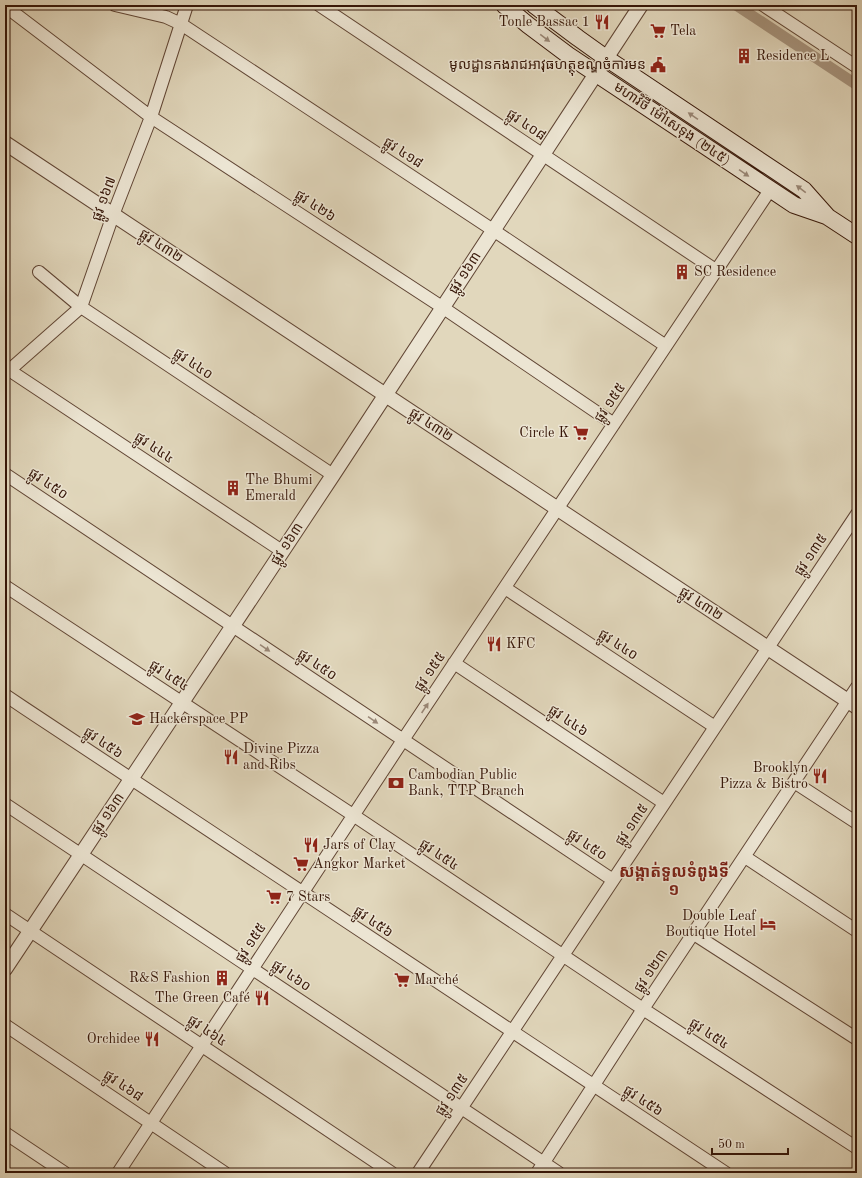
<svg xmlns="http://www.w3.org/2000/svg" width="862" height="1178" font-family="'Old Standard TT','Noto Sans Khmer',serif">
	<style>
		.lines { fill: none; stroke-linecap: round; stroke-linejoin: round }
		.canal { stroke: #a7957f; stroke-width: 11 }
		.minor-casing { stroke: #614635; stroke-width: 14 }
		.tertiary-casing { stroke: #614635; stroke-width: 16 }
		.secondary-casing { stroke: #361608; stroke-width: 18 }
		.minor { stroke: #ece5d3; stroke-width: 12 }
		.tertiary { stroke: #ece5d3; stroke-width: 14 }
		.secondary { stroke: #ece5d3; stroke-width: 16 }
		.oneway { fill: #9a8878 }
		.labels { text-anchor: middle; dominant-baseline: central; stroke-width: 3; stroke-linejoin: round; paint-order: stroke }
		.poi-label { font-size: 14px; fill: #361608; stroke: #ece5d3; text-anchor: start }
		.street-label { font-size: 14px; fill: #361608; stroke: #ece5d3 }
		.quarter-label { font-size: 16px; font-weight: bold; fill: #7a1f14; stroke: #ece5d3 }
	</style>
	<rect width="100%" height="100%" fill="#e1d7bc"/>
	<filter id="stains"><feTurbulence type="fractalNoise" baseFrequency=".005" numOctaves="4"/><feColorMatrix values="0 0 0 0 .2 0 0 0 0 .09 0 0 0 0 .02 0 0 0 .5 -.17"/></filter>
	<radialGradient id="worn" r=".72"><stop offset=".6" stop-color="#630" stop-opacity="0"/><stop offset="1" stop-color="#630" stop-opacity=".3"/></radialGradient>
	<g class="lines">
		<path class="canal" d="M736,5L857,85"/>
		<defs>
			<path id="minor" d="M115,5L166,17L181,24L493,230L666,346
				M319,5L717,271
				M763,5L857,67
				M5,6L151,117L442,307L614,424
				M39,272L81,307L333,475
				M5,365L9,370L282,551
				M5,374L81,307L113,215L151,117L187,5
				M5,474L613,880
				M5,586L353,815L643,1009L857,1148
				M505,588L715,727
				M454,663L664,803
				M5,695C244,856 485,1014 726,1173
				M794,782L857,823
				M5,804L559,1173
				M745,857L857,931
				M5,914L392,1173
				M694,934L857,1039
				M5,1025L225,1173
				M5,1133L65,1173
				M118,1173L403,740L770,190
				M418,1173L857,514
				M537,1173L643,1009L857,687"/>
			<path id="tertiary" d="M5,143L857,707
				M5,969L333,475L641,5"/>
			<path id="secondary" d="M504,5L528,25L568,55L794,205L826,216
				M534,5L578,38L606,58L804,190L828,217L857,236"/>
		</defs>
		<use href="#minor" class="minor-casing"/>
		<use href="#tertiary" class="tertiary-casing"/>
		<use href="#secondary" class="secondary-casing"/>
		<use href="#minor" class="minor"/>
		<use href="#tertiary" class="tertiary"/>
		<use href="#secondary" class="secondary"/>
	</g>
	<defs><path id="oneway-solid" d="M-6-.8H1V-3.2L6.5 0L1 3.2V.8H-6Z"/></defs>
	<g class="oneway">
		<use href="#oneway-solid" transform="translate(545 38) rotate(37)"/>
		<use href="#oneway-solid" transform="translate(693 116) rotate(-146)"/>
		<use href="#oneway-solid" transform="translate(744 173) rotate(34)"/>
		<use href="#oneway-solid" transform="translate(801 189) rotate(-143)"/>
		<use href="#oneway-solid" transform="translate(265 648) rotate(34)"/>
		<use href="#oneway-solid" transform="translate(425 708) rotate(-56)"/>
		<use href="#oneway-solid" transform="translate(373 720) rotate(34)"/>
	</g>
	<defs>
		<symbol id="restaurant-bare" viewBox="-9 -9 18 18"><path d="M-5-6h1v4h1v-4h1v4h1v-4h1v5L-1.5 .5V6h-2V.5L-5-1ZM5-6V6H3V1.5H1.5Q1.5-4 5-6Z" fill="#8f2418" stroke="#ece5d3" stroke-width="2.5" paint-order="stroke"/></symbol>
		<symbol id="supermarket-bare" viewBox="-9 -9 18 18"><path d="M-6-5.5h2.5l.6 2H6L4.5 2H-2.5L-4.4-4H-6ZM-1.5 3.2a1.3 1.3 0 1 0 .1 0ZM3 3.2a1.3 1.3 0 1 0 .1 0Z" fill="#8f2418" stroke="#ece5d3" stroke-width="2.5" paint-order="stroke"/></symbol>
		<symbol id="building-bare" viewBox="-9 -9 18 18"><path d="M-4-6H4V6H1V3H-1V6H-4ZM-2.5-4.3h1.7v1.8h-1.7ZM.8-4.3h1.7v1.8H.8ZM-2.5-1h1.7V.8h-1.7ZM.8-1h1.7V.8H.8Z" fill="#8f2418" stroke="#ece5d3" stroke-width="2.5" paint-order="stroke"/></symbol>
		<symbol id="civic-bare" viewBox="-9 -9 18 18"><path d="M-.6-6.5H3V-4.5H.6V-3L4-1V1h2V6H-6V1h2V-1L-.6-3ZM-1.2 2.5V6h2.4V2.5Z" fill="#8f2418" stroke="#ece5d3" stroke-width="2.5" paint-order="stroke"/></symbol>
		<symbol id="university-bare" viewBox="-9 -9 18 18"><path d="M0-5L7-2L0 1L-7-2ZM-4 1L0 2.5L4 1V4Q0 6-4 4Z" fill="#8f2418" stroke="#ece5d3" stroke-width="2.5" paint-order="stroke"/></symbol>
		<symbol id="bank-bare" viewBox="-9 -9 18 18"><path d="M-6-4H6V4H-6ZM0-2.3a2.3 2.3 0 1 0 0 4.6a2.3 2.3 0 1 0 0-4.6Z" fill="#8f2418" stroke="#ece5d3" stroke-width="2.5" paint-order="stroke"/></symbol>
		<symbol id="hotel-bare" viewBox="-9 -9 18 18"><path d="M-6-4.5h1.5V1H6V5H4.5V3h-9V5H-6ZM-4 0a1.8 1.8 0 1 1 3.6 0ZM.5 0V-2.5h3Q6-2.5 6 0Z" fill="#8f2418" stroke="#ece5d3" stroke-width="2.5" paint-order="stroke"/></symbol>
	</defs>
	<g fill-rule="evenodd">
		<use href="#restaurant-bare" x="591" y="11" width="22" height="22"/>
		<use href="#supermarket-bare" x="647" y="20" width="22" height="22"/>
		<use href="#building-bare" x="733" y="45" width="22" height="22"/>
		<use href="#civic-bare" x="647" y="54" width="22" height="22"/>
		<use href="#building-bare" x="671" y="261" width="22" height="22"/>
		<use href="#supermarket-bare" x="570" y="422" width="22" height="22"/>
		<use href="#building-bare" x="222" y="477" width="22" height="22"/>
		<use href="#restaurant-bare" x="483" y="633" width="22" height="22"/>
		<use href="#university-bare" x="126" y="708" width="22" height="22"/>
		<use href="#restaurant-bare" x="220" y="746" width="22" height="22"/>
		<use href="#restaurant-bare" x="809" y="765" width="22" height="22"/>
		<use href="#bank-bare" x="385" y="772" width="22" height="22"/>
		<use href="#restaurant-bare" x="300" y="834" width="22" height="22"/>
		<use href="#supermarket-bare" x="290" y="853" width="22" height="22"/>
		<use href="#supermarket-bare" x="263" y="886" width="22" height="22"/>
		<use href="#hotel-bare" x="757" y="913" width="22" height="22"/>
		<use href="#building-bare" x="211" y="967" width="22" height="22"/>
		<use href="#supermarket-bare" x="391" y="969" width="22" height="22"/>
		<use href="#restaurant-bare" x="251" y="987" width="22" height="22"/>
		<use href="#restaurant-bare" x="141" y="1028" width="22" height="22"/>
	</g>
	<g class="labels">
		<g class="poi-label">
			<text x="590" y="22" text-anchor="end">Tonle Bassac 1</text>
			<text x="670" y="31">Tela</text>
			<text x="756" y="56">Residence L</text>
			<text x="646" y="65" text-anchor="end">មូលដ្ឋានកងរាជអាវុធហត្ថុខណ្ឌចំការមន</text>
			<text x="694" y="272">SC Residence</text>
			<text x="569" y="433" text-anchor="end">Circle K</text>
			<text x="245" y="480">The Bhumi<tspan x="245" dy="16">Emerald</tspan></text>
			<text x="506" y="644">KFC</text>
			<text x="149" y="719">Hackerspace PP</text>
			<text x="243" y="749">Divine Pizza<tspan x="243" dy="16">and Ribs</tspan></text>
			<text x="808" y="768" text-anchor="end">Brooklyn<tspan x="808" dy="16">Pizza &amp; Bistro</tspan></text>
			<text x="408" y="775">Cambodian Public<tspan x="408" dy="16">Bank, TTP Branch</tspan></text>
			<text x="323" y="845">Jars of Clay</text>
			<text x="313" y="864">Angkor Market</text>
			<text x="286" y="897">7 Stars</text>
			<text x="756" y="916" text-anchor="end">Double Leaf<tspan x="756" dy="16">Boutique Hotel</tspan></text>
			<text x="210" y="978" text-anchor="end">R&amp;S Fashion</text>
			<text x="414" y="980">Marché</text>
			<text x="250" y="998" text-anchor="end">The Green Café</text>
			<text x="140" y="1039" text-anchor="end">Orchidee</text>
		</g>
		<g class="street-label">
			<text transform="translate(672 124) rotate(34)">មហាវិថី ម៉ៅសេទុង (២៤៥)</text>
			<text transform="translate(526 125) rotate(34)">ផ្លូវ ៤០៨</text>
			<text transform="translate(403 153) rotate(33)">ផ្លូវ ៤១៨</text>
			<text transform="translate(104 199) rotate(-70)">ផ្លូវ ១៦៧</text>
			<text transform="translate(315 206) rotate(33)">ផ្លូវ ៤២៦</text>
			<text transform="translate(161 246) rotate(33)">ផ្លូវ ៤៣២</text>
			<text transform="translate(465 273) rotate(-57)">ផ្លូវ ១៦៣</text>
			<text transform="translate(193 364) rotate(34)">ផ្លូវ ៤៤០</text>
			<text transform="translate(610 403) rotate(-56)">ផ្លូវ ១៥៥</text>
			<text transform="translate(431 425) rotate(33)">ផ្លូវ ៤៣២</text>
			<text transform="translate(154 448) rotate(34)">ផ្លូវ ៤៤៤</text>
			<text transform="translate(48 484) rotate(34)">ផ្លូវ ៤៥០</text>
			<text transform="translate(287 544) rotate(-57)">ផ្លូវ ១៦៣</text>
			<text transform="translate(811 555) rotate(-56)">ផ្លូវ ១៣៥</text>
			<text transform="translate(701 604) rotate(33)">ផ្លូវ ៤៣២</text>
			<text transform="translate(618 645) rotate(33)">ផ្លូវ ៤៤០</text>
			<text transform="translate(317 665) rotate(34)">ផ្លូវ ៤៥០</text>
			<text transform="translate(430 672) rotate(-56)">ផ្លូវ ១៥៥</text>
			<text transform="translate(169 676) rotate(33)">ផ្លូវ ៤៥៤</text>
			<text transform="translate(568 721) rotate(34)">ផ្លូវ ៤៤៦</text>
			<text transform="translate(103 743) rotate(34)">ផ្លូវ ៤៥៦</text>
			<text transform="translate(108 814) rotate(-56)">ផ្លូវ ១៦៣</text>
			<text transform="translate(632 825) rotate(-56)">ផ្លូវ ១៣៥</text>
			<text transform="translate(587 845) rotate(34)">ផ្លូវ ៤៥០</text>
			<text transform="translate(439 855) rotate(34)">ផ្លូវ ៤៥៤</text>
			<text transform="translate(373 922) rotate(34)">ផ្លូវ ៤៥៦</text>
			<text transform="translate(251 943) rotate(-57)">ផ្លូវ ១៥៥</text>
			<text transform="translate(651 971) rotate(-56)">ផ្លូវ ១២៣</text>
			<text transform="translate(291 976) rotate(34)">ផ្លូវ ៤៦០</text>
			<text transform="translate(207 1031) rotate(34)">ផ្លូវ ៤៦៤</text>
			<text transform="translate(709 1034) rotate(33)">ផ្លូវ ៤៥៤</text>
			<text transform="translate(123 1086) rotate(34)">ផ្លូវ ៤៦៨</text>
			<text transform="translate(452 1095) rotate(-56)">ផ្លូវ ១៣៥</text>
			<text transform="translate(643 1101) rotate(33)">ផ្លូវ ៤៥៦</text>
		</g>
		<g class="quarter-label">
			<text x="674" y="873">សង្កាត់ទួលទំពូងទី<tspan x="674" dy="18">១</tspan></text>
		</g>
	</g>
	<rect width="862" height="1178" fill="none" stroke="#e1d7bc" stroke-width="20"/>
	<rect x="6" y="6" width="850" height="1166" fill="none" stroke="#361608" stroke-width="2"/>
	<rect x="10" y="10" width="842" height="1158" fill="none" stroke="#361608"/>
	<path d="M712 1148v6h76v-6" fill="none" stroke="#361608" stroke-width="2"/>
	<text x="718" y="1148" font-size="12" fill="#361608" stroke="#ece5d3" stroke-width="3" paint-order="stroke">50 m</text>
	<rect width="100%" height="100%" filter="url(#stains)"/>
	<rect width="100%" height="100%" fill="url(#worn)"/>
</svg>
